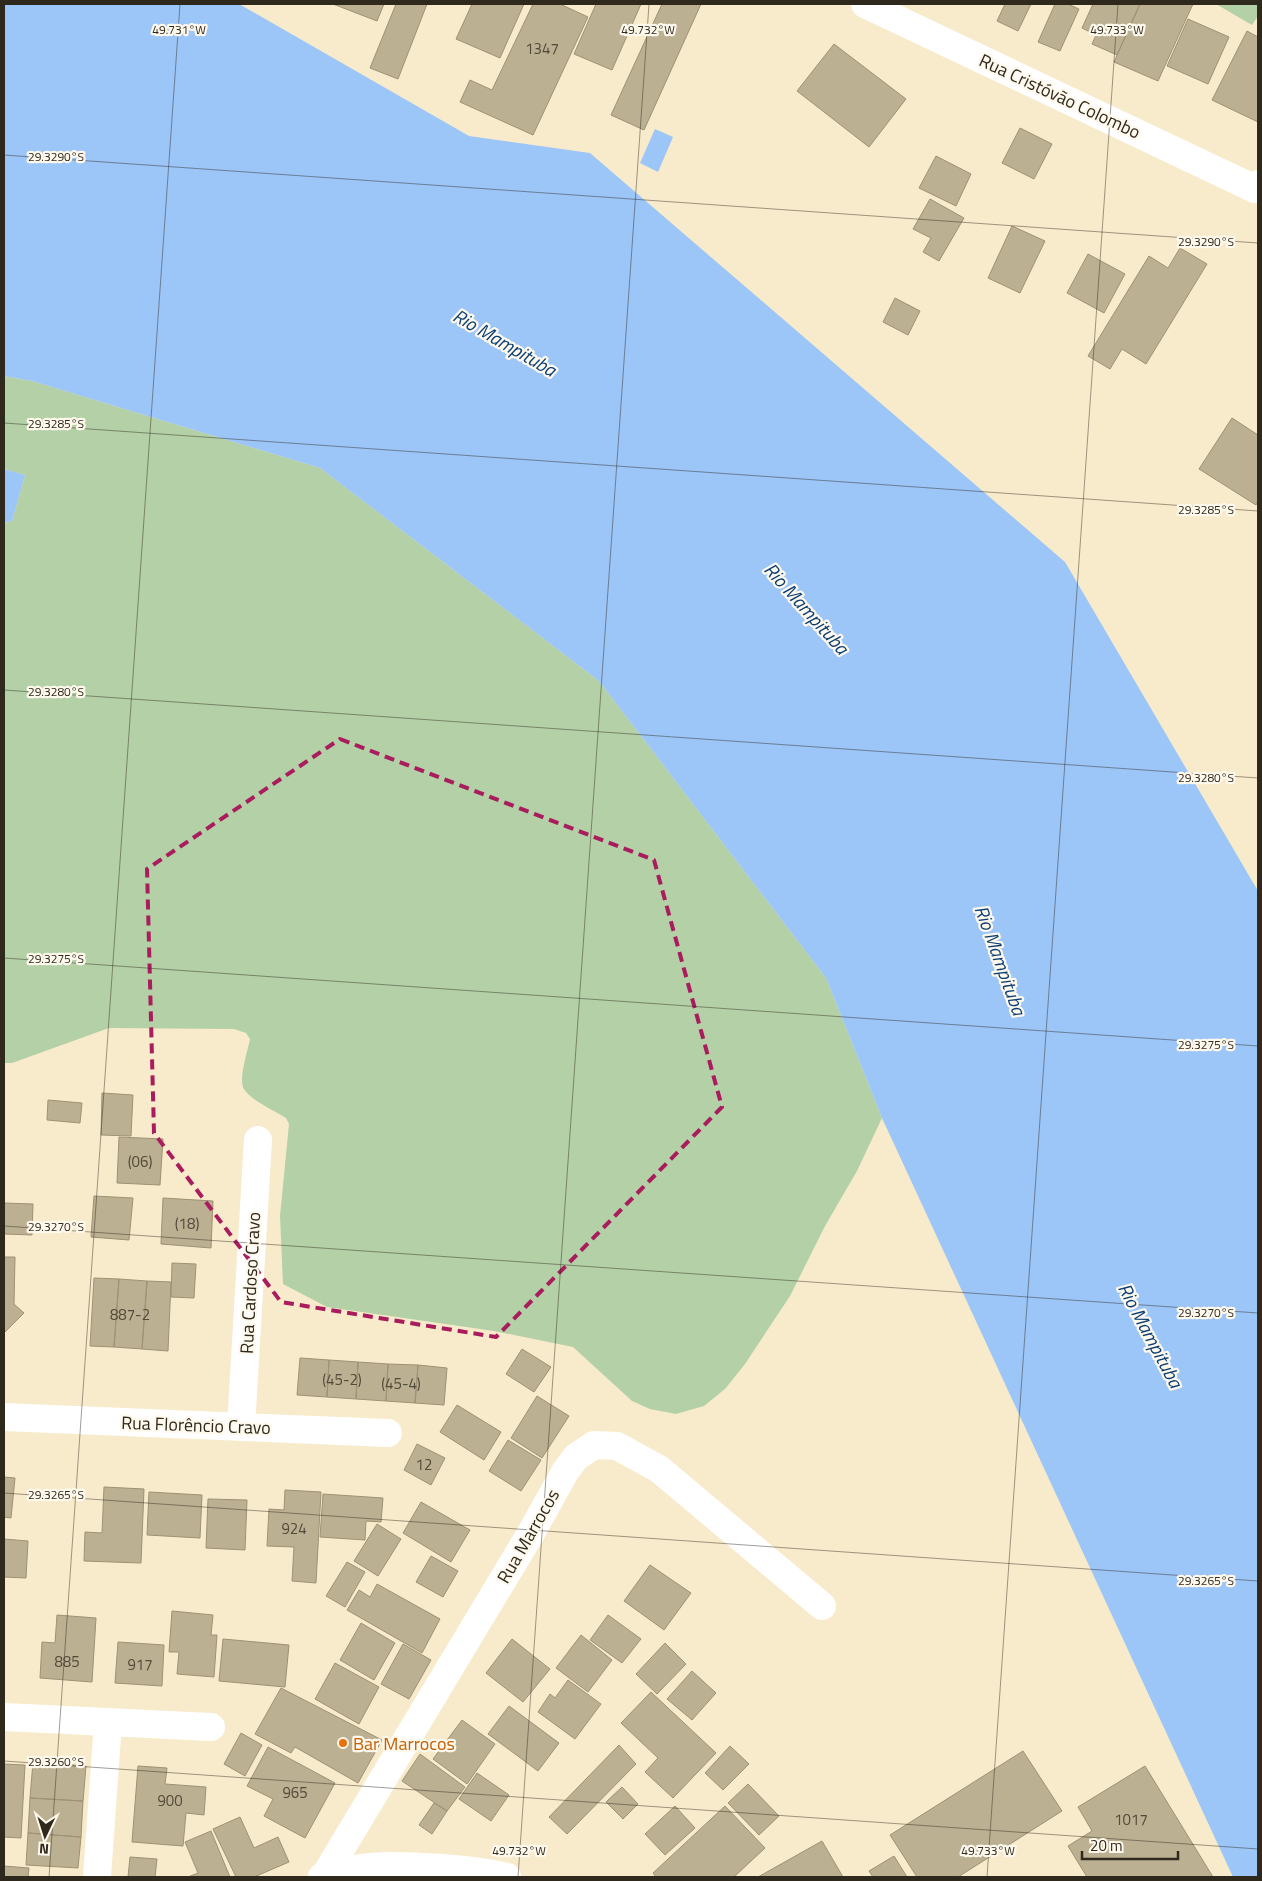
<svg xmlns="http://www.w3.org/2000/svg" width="1262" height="1881" font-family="'Titillium Web',sans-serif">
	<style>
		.green { fill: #b3d0a6 }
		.water { fill: #9cc5f8 }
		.building { fill: #bcb092; stroke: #9e9174 }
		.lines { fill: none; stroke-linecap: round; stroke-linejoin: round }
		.street { stroke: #fff; stroke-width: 28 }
		.marked { fill: none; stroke: #a91c5d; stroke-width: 4; stroke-dasharray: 10 6; stroke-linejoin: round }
		.ticks { fill: none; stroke: #2e281d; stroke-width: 1; stroke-opacity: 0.45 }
		.food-dot { fill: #e8710a; stroke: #fef9ec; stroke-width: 2 }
		.labels { text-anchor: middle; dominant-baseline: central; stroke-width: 4.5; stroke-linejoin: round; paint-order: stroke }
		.number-label { font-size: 15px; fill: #524a3a }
		.street-label { font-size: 18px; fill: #2e281d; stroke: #fef9ec }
		.food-label { font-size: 18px; fill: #c56008; stroke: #fef9ec; text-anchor: start }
		.water-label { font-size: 19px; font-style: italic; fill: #0a3e75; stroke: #fef9ec }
		.ticks-label { font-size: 12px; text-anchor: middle; fill: #2e281d; stroke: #fef9ec; stroke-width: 4.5; stroke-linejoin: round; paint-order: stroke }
	</style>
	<rect width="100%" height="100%" fill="#f8ebcb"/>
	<path class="green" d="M1216,4H1258V16L1252,25Z
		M4,376L32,381L320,468L599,681L826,978L882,1118L857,1171L825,1226L790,1296L745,1364L725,1389L704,1406L676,1414L650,1409L632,1401L573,1347L494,1331L327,1307L283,1284L280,1216L289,1124L286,1118C275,1111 249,1099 244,1089C238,1080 248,1050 250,1039L246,1033L234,1029L109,1028L12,1063H4V523L12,521L25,475L4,469Z"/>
	<path class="water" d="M4,4H239L469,136L590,153L1065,562L1258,891V1877H1233L882,1118L826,978L599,681L320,468L32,381L4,376Z
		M655,129L673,137L658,172L640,163Z
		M4,469L25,475L12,521L4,523Z"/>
	<path class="building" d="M333,4H384L377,21Z
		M396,4H427L398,79L370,68Z
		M472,4H524L500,58L456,39Z
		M533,4H560L588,17L533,135L460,102L470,80L492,90Z
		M596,4H641L612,70L574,54Z
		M662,4H701L644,130L611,115Z
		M1005,4H1031L1018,31L997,21Z
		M1055,4H1068L1079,9L1060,51L1038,42Z
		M1093,4H1140L1117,55L1092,44L1096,35L1082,28Z
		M1140,4H1193L1158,81L1114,62Z
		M1188,19L1229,37L1208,84L1167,66Z
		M1247,31L1258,37V122L1212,100Z
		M834,44L906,99L869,147L797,91Z
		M1020,128L1052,144L1034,179L1002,163Z
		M936,156L971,174L956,206L919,188Z
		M930,199L964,218L939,261L923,252L931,238L913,229Z
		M1012,226L1045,241L1020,293L988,278Z
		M1180,248L1207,264L1146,364L1122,349L1110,369L1088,356L1149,256L1168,268Z
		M1088,254L1125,274L1104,313L1067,293Z
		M895,298L920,311L908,335L883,322Z
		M1232,418L1258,435V501L1256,505L1199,469Z
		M102,1093L133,1095L131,1136L101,1135Z
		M48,1100L82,1103L80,1123L47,1120Z
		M119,1137L163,1139L160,1185L117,1183Z
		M94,1196L133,1198L129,1240L91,1237Z
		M163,1198L213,1201L211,1248L161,1244Z
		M4,1203L33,1204L32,1235L4,1234Z
		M4,1257H15L14,1304L24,1313L4,1333Z
		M172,1263L196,1264L194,1298L171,1297Z
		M94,1278L119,1279L114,1347L90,1346Z
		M119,1279L147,1281L142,1349L114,1347Z
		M147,1281L171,1282L168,1351L142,1349Z
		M522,1349L551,1367L534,1392L506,1374Z
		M300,1358L329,1360L327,1397L297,1395Z
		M329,1360L358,1362L356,1399L327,1397Z
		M358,1362L388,1364L386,1401L356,1399Z
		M388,1364L418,1365L415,1403L386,1401Z
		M418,1365L447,1368L444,1405L415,1403Z
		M537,1396L569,1416L542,1458L511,1438Z
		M457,1405L501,1432L484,1460L440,1432Z
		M508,1440L541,1460L521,1491L489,1471Z
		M417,1444L445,1458L431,1485L404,1470Z
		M4,1477L15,1478L11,1518L4,1517Z
		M104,1487L144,1489L141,1563L84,1561L85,1532L102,1533Z
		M285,1490L321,1492L316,1583L292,1581L294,1547L267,1546L269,1509L284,1510Z
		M149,1492L202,1495L200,1538L147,1535Z
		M323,1494L383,1498L381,1522L366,1521L365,1540L320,1537Z
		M208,1499L247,1500L245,1550L206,1548Z
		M421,1502L470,1530L451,1562L403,1533Z
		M377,1524L401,1539L378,1576L354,1561Z
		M4,1539L28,1541L26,1578L4,1577Z
		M431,1556L458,1571L443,1597L416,1582Z
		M347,1562L365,1572L345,1607L326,1596Z
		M650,1565L691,1593L664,1630L624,1601Z
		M377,1584L440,1619L422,1653L347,1610L359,1590L370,1597Z
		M172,1611L213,1615L211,1635H217L214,1677L177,1674L179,1652H169Z
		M57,1615L96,1618L92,1682L40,1678L42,1642L55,1643Z
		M608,1615L641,1639L622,1663L590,1640Z
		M361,1623L395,1643L374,1680L340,1660Z
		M581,1635L612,1660L588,1692L556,1668Z
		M223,1639L289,1645L285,1687L219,1681Z
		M512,1639L550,1669L523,1702L486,1673Z
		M118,1642L164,1645L162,1686L115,1683Z
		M665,1643L686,1664L657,1694L636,1674Z
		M403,1644L431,1660L409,1699L381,1684Z
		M335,1663L379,1687L359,1724L315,1699Z
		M692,1671L716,1693L692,1720L667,1699Z
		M568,1680L601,1704L575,1739L538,1712L550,1694L555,1698Z
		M281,1688L382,1740L358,1783L295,1747L291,1753L255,1734Z
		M651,1692L716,1753L673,1798L645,1772L658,1758L621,1723Z
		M509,1706L559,1743L538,1771L488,1734Z
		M462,1720L495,1744L467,1784L433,1759Z
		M241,1733L262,1745L245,1776L224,1764Z
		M619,1745L636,1764L567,1834L549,1817Z
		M730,1746L749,1764L723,1790L705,1773Z
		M268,1747L335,1783L305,1838L264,1816L273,1799L247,1786Z
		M1023,1751L1062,1811L958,1877H917L890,1835Z
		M420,1754L465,1787L447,1811L402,1781Z
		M33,1762L86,1766L83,1801L30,1798Z
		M4,1764L25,1765L21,1838L4,1837Z
		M138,1766L167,1768L165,1784L206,1787L204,1815L186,1813L183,1846L132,1842Z
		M1145,1766L1213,1877H1087L1068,1846L1092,1831L1078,1807Z
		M477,1773L509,1795L491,1821L459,1799Z
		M748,1784L779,1816L759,1835L728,1803Z
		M622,1787L638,1804L623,1819L606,1802Z
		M30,1798L83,1801L81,1837L28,1833Z
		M434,1803L447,1811L432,1834L419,1825Z
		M675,1806L695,1828L665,1855L645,1834Z
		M725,1806L765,1848L734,1877H656L653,1873Z
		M240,1817L254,1848L278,1837L289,1862L254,1877H236L213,1829Z
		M211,1831L230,1877H188L198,1873L185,1842Z
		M28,1833L81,1837L78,1868L26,1865Z
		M822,1841L843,1877H758Z
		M894,1856L907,1877H873L869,1871Z
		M130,1857L157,1859L155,1877H128Z
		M4,1866L29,1868L28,1877H4Z"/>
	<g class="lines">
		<path class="street" d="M865,4L1255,189L1258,184
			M4,1417L388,1433
			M241,1427L258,1140
			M4,1717L211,1727
			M97,1877L108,1723
			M322,1877C361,1863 402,1865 443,1868C465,1870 486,1871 507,1877
			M324,1877L531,1533L565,1472L576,1457L594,1445L617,1446L659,1469L822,1606"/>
	</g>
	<path class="marked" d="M340,739L654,860L722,1107L496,1337L281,1302L154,1133L147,869Z"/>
	<path class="ticks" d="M4,155L1258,243M4,423L1258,511M4,690L1258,778M4,958L1258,1046M4,1226L1258,1313M4,1493L1258,1581M4,1761L1258,1849M49,1877L180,4M518,1877L649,4M987,1877L1118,4"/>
	<circle class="food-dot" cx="343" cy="1743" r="5"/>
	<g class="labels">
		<g class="number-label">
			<text x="542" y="48">1347</text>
			<text x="140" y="1161">(06)</text>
			<text x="187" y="1223">(18)</text>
			<text x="130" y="1314">887-2</text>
			<text x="342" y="1379">(45-2)</text>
			<text x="401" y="1383">(45-4)</text>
			<text x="424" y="1464">12</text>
			<text x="294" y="1528">924</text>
			<text x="67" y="1661">885</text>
			<text x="140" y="1664">917</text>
			<text x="295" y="1792">965</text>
			<text x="170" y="1800">900</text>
			<text x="1131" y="1819">1017</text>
		</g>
		<g class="street-label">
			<text transform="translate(1060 96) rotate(25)">Rua Cristóvão Colombo</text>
			<text transform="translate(250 1283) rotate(-87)">Rua Cardoso Cravo</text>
			<text transform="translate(196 1425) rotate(2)">Rua Florêncio Cravo</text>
			<text transform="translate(528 1536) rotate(-60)">Rua Marrocos</text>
		</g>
		<g class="food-label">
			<text x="353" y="1743">Bar Marrocos</text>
		</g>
		<g class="water-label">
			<text transform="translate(505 342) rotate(30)">Rio Mampituba</text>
			<text transform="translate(807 608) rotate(48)">Rio Mampituba</text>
			<text transform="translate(1001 960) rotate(70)">Rio Mampituba</text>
			<text transform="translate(1151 1335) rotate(62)">Rio Mampituba</text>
		</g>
	</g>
	<g class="ticks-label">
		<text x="179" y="34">49.731°W</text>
		<text x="648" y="34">49.732°W</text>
		<text x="1117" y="34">49.733°W</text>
		<text x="56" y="161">29.3290°S</text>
		<text x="1206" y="246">29.3290°S</text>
		<text x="56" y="428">29.3285°S</text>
		<text x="1206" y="514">29.3285°S</text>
		<text x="56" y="696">29.3280°S</text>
		<text x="1206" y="782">29.3280°S</text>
		<text x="56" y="963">29.3275°S</text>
		<text x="1206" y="1049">29.3275°S</text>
		<text x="56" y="1231">29.3270°S</text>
		<text x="1206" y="1317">29.3270°S</text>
		<text x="56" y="1499">29.3265°S</text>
		<text x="1206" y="1585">29.3265°S</text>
		<text x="56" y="1766">29.3260°S</text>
		<text x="519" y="1855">49.732°W</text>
		<text x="988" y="1855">49.733°W</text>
	</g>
	<rect width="1262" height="1881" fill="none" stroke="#2e281d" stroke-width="10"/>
	<g transform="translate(45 1836) rotate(184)" stroke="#fef9ec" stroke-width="4" paint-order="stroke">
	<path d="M0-4L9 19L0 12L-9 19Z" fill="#2e281d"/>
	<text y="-8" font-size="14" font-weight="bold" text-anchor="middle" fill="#2e281d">N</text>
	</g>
	<path d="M1082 1851v8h96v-8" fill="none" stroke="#2e281d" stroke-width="2.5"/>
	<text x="1090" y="1851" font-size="15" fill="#2e281d" stroke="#fef9ec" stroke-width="4" paint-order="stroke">20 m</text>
</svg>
